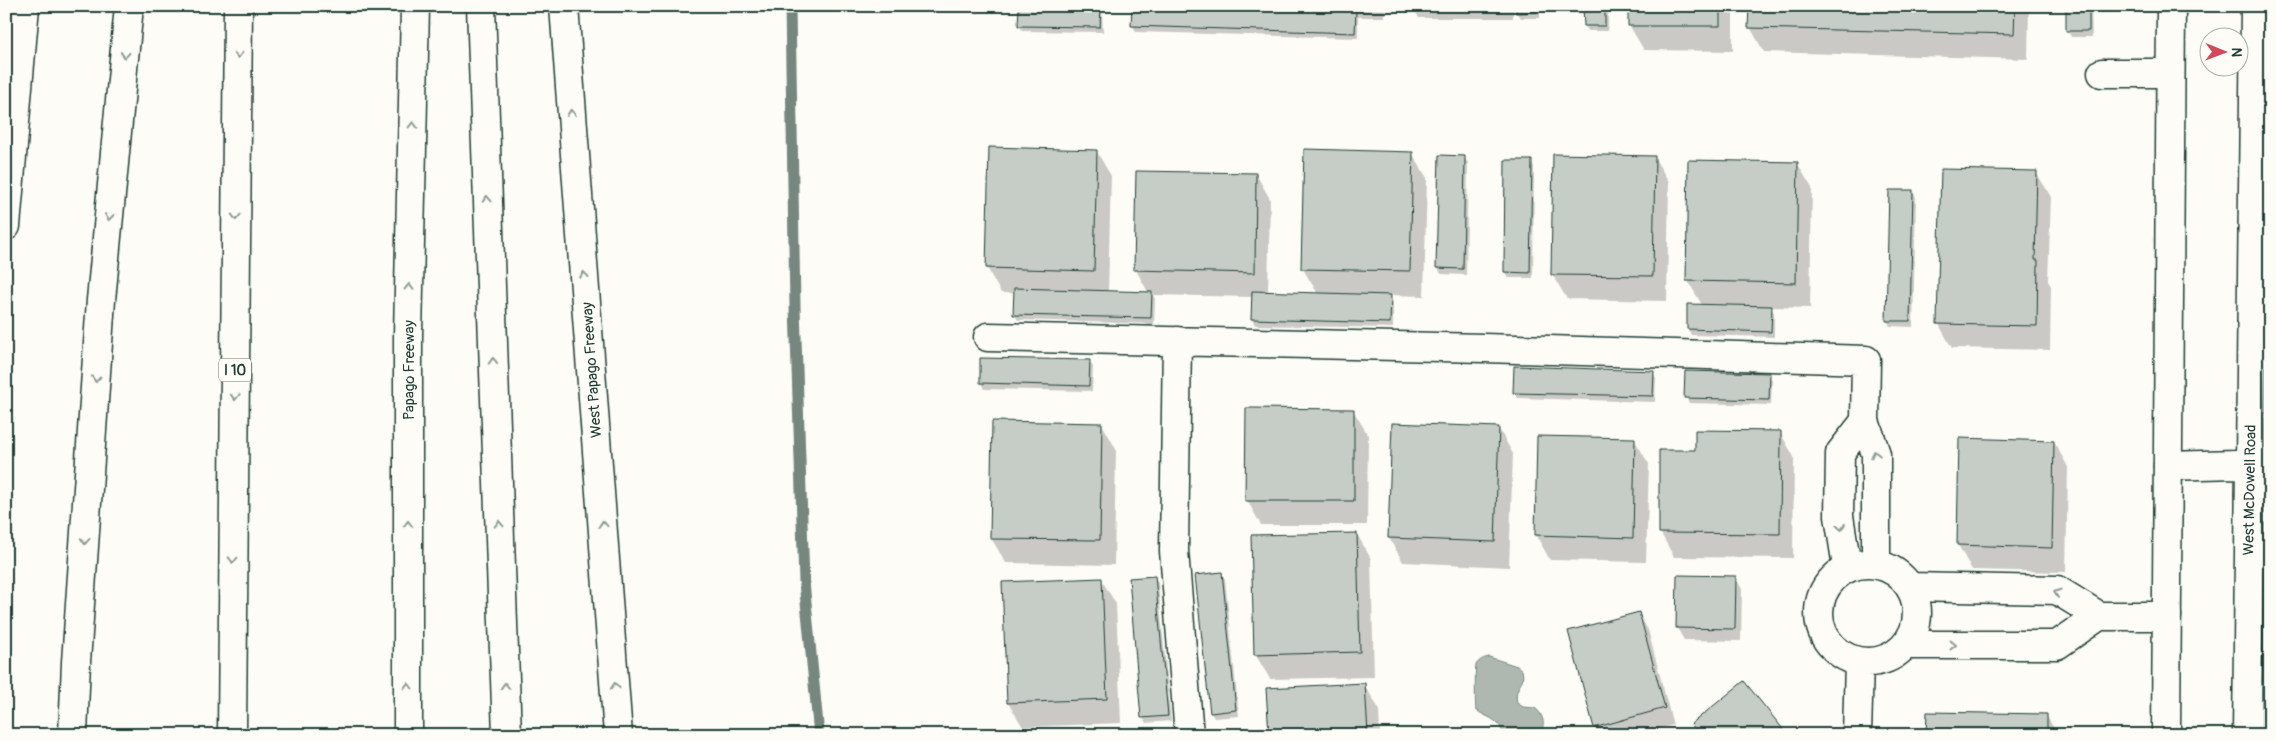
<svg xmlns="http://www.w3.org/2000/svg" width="2276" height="741" font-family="Pangolin,sans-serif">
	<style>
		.water { fill: #aeb8b1; stroke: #75877f }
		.shadow { fill: #0003 }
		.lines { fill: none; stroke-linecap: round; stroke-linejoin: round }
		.stream { stroke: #75877f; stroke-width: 11 }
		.building { fill: #c6cdc7; stroke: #1f3d34 }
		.minor-casing { stroke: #1f3d34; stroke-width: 31 }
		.major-casing { stroke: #1f3d34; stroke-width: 31 }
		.highway-casing { stroke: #1f3d34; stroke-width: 31 }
		.minor { stroke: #fdfcf7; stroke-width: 28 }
		.major { stroke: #fdfcf7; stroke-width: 28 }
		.highway { stroke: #fdfcf7; stroke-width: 28 }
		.oneway { stroke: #8e9c96 }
		.labels { text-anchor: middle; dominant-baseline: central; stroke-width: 4; stroke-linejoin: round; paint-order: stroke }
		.shield { fill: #fdfcf7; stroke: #62766e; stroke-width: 1 }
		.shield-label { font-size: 14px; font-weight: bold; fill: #1f3d34 }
		.street-label { font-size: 15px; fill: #1f3d34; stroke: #fdfcf7 }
	</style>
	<rect width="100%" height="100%" fill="#fdfcf7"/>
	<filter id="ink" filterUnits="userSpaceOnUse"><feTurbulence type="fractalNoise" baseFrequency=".02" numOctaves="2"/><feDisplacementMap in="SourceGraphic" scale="10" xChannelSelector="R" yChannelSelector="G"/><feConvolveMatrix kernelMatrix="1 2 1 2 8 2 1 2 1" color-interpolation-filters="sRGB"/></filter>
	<g filter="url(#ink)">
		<path class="water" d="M1489,657L1517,666L1522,670C1526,686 1513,685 1517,703L1523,707L1535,708C1544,715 1546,726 1539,735H1503C1501,719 1487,718 1476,710C1475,706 1475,669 1476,665C1479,660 1484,658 1489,657Z"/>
		<path class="shadow" d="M1020,6H1117V10H1102L1103,32L1023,31L1019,26Z
			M1134,6H1385V17H1358V38L1136,32L1133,26Z
			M1412,6H1513V18H1419Z
			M1517,6H1540V18H1521L1517,12Z
			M1585,6H1608V31H1588L1585,25Z
			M1629,6H1733V51L1644,50L1629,25Z
			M1750,6H2029L2028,59L1764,52L1750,27Z
			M2067,6H2091L2092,37H2071L2068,31Z
			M990,149L1097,152L1111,176L1108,292L1149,294L1136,270L1137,172L1256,174L1270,199L1268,293L1318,294L1303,269L1412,153L1427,178L1424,296L1389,295L1393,302V328L1255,325L1252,319L1253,297L1153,295L1155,299L1154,324L1018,320L1014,314L1015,293H1001L987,268Z
			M1464,157L1468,163L1466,275L1441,274L1438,268Z
			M1654,157L1669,182L1667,301L1567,299L1552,274Z
			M1506,161H1531L1534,167L1533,278H1508L1505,272Z
			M1797,163L1812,188L1810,308L1771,307L1774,313V337L1691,335L1688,329L1702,305L1688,281Z
			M2036,172L2051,197L2048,281L2051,286L2050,350L1952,348L1938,323Z
			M1912,191L1916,197L1913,327L1890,326L1887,320Z
			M1089,361L1093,367L1092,391L984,389L981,383Z
			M1653,372L1656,378L1655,402L1518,398L1514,393Z
			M1769,375L1772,380L1771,405L1689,403L1686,397Z
			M1353,410L1368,435L1367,525H1261L1247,500Z
			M1102,424L1116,449L1114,565L1006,563L991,538Z
			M1499,429L1513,454L1509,567L1403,562L1389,538Z
			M1780,432L1794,457L1793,558L1674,557L1660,532L1696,452Z
			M1538,437L1634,439L1649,464L1646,562L1550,560L1536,535Z
			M1960,440L2054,442L2068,467L2066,572L1972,570L1958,545Z
			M1357,534L1371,559L1374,677L1270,679L1255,654Z
			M1221,573L1225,579L1239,716L1214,718L1211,713Z
			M1155,577L1158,583L1171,721L1146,723L1143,718Z
			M1735,577L1742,589L1741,641L1684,640L1677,628Z
			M1101,579L1116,604L1121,723L1023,727L1008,703Z
			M1639,614L1648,630L1673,725L1638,735H1599L1595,727Z
			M1744,682L1786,735H1699L1693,724Z
			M1364,684L1379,709L1380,735H1270Z
			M2046,715L2058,735H1928Z"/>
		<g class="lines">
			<path class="stream" d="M790,6L795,307L804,582L819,735"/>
		</g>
		<path class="building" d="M1019,6H1101L1100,27L1018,26Z
			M1132,6H1226L1356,10L1355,33L1131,26Z
			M1516,6H1537V12L1516,13Z
			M1583,6H1605V26H1584Z
			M1628,6H1720V26H1628Z
			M1749,6H2015L2014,34L1748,28Z
			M2066,6H2089V31H2066Z
			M989,147L1097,150L1094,271L986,268Z
			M1304,149L1413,152L1410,271L1301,269Z
			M1553,154L1655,156L1653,276L1551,275Z
			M1439,155L1465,156L1463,269L1436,268Z
			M1505,160H1532L1530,273L1504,272Z
			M1688,160L1798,162L1796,283L1686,281Z
			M1941,169L2037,171L2035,260H2038L2037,326L1937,324Z
			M1136,171L1256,173L1255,273L1134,270Z
			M1889,190H1913L1910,321H1886Z
			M1014,288L1152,292L1151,318L1013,315Z
			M1252,291L1391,295L1390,323L1251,319Z
			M1687,304L1772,306L1771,332L1687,329Z
			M980,358L1090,360L1089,386L980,383Z
			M1514,366L1654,371L1653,396L1513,393Z
			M1685,371L1770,373L1769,400L1684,398Z
			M1246,408L1354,409V501H1245Z
			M992,421L1102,423L1100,540L990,539Z
			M1392,423L1499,427L1495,542L1388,538Z
			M1695,430L1781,431L1780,534L1659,533V450H1695Z
			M1537,436L1635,438L1633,538L1535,535Z
			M1959,438L2054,441L2052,548L1957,545Z
			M1357,533L1360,652L1254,655L1251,535Z
			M1222,572L1236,710L1210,713L1195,575Z
			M1677,575L1736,576L1735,629L1676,628Z
			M1155,576L1168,716L1141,718L1129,578Z
			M1102,578L1107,699L1007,703L1002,582Z
			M1639,612L1665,708L1594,728L1568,631Z
			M1744,681L1787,734L1700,735L1691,724Z
			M1365,683L1368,735H1269L1266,688Z
			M1927,712L2047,714V735H1926Z"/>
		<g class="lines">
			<defs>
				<path id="minor" d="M2102,73H2170
					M988,337L1484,348L1866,360L1865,421L1876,454V564
					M1177,341L1174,551L1189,735
					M2168,466L2270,463
					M1819 613a49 49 0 1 1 98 0a49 49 0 1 1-98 0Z
					M1847,567L1839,516L1840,453L1865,421
					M1910,587L2057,590L2099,616H2167
					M1905,645H2057L2099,616
					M1857,735L1859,662
					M2247,735L2255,6"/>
				<path id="major" d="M564,6L618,735
					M2166,735L2171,6"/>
				<path id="highway" d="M481,6L507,735
					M6,226L25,6
					M73,735L76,662L101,300L129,6
					M232,735L238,6
					M408,735V336L415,6"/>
			</defs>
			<use href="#minor" class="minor-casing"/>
			<use href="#major" class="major-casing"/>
			<use href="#highway" class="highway-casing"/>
			<use href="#minor" class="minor"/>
			<use href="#major" class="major"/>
			<use href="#highway" class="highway"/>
		</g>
		<defs><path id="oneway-chevron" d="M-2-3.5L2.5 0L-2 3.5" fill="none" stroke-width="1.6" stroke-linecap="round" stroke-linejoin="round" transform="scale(1.25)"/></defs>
		<g class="oneway">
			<use href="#oneway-chevron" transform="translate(125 55) rotate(95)"/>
			<use href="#oneway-chevron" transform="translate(238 55) rotate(91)"/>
			<use href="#oneway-chevron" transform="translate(571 113) rotate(-95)"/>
			<use href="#oneway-chevron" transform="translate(413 125) rotate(-89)"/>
			<use href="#oneway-chevron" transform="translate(487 199) rotate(-92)"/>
			<use href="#oneway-chevron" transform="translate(109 217) rotate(96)"/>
			<use href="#oneway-chevron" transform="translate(236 217) rotate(91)"/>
			<use href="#oneway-chevron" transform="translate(584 275) rotate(-95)"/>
			<use href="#oneway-chevron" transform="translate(409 287) rotate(-89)"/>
			<use href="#oneway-chevron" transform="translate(493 361) rotate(-92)"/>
			<use href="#oneway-chevron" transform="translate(96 379) rotate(94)"/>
			<use href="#oneway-chevron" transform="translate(235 397) rotate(91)"/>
			<use href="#oneway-chevron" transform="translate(1875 454) rotate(-102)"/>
			<use href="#oneway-chevron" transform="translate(408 524) rotate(-90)"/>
			<use href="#oneway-chevron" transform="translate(499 524) rotate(-92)"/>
			<use href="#oneway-chevron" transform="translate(603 524) rotate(-94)"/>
			<use href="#oneway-chevron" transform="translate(1841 527) rotate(80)"/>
			<use href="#oneway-chevron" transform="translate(85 541) rotate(94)"/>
			<use href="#oneway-chevron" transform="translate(233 560) rotate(91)"/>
			<use href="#oneway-chevron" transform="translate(2057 593) rotate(-162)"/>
			<use href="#oneway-chevron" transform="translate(1953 645)"/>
			<use href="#oneway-chevron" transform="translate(408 686) rotate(-90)"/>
			<use href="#oneway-chevron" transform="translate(505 686) rotate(-92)"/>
			<use href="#oneway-chevron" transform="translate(615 686) rotate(-94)"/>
		</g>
	</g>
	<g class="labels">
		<rect class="shield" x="219" y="358.5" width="32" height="23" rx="4"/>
		<g class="shield-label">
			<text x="235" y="370">I 10</text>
		</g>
		<g class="street-label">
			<text transform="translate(409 370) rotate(-90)">Papago Freeway</text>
			<text transform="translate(592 370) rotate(-94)">West Papago Freeway</text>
			<text transform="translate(2250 490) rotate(-89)">West McDowell Road</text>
		</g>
	</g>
	<rect width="2276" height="741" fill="none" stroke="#fdfcf7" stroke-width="25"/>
	<rect x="12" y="12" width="2251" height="716" fill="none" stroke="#1f3d34" stroke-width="2" filter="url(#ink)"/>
	<g transform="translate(2224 52) rotate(91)"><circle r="24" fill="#fdfcf7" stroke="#a4b0a9"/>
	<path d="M0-4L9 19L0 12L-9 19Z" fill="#d1495b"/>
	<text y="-8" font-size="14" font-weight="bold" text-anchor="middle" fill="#1f3d34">N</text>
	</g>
</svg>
